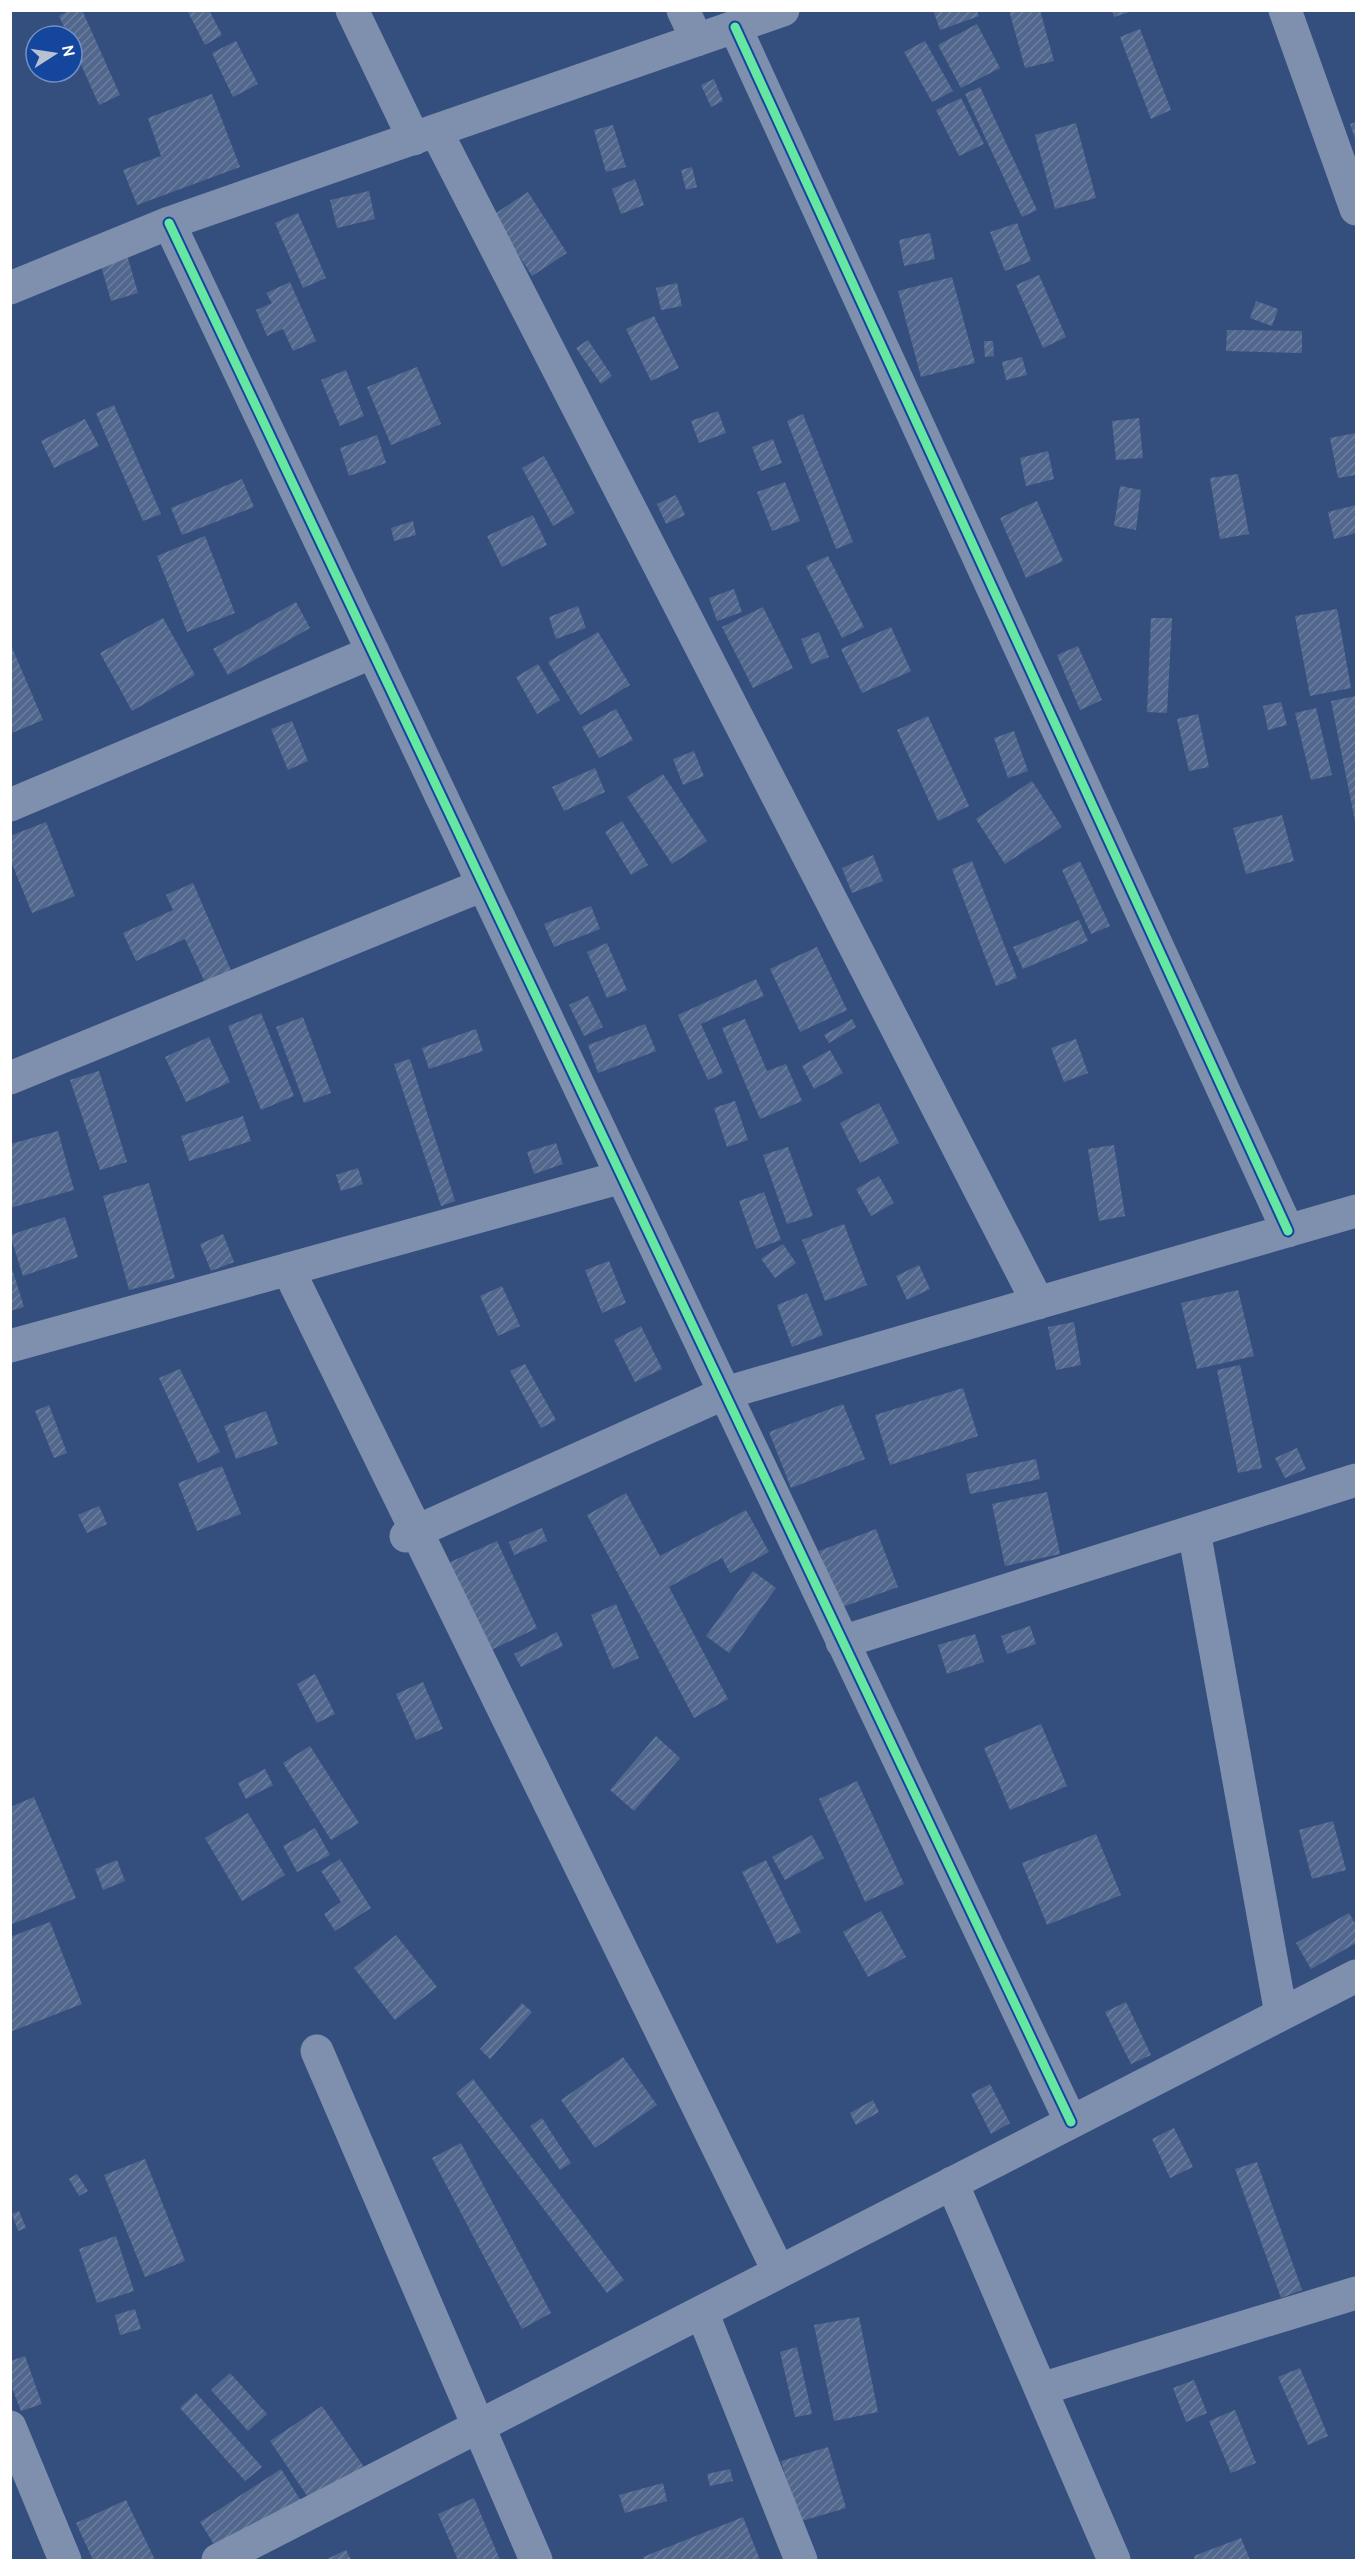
<svg xmlns="http://www.w3.org/2000/svg" width="1367" height="2571" font-family="Cabin,sans-serif">
	<style>
		.building { fill: url(#building-hatch) }
		.lines { fill: none; stroke-linecap: round; stroke-linejoin: round }
		.street { stroke: #7f90af; stroke-width: 33 }
		.cycleway-casing { stroke: #15469e; stroke-width: 13 }
		.cycleway { stroke: #66e7a1; stroke-width: 9 }
	</style>
	<defs>
		<pattern id="building-hatch" width="6" height="6" patternUnits="userSpaceOnUse" patternTransform="scale(1.5)"><rect width="6" height="6" fill="#52678d"/><path d="M-1 1l2-2M0 6l6-6M5 7l2-2" fill="none" stroke="#6c7e9e"/></pattern>
	</defs>
	<rect width="100%" height="100%" fill="#344f7e"/>
	<path class="building" d="M70,10H82L120,95L99,105L72,44V36H68L59,16Z
		M187,10H209L222,35L205,45Z
		M933,10H976L979,16L940,30Z
		M1009,10H1040L1054,61L1025,68Z
		M1112,10H1133V11L1114,17Z
		M977,24L1000,68L961,88L938,45Z
		M1140,29L1171,110L1151,119L1120,37Z
		M236,41L258,84L233,97L212,53Z
		M925,41L953,91L932,102L904,52Z
		M714,79L723,101L711,107L701,85Z
		M980,87L1037,210L1022,217L965,94Z
		M212,94L240,167L137,205L123,170L161,156L148,118Z
		M961,98L984,144L959,156L936,110Z
		M1356,122V142L1350,124Z
		M1076,123L1096,198L1055,209L1035,135Z
		M613,125L626,167L606,172L594,130Z
		M692,167L697,187L686,190L681,170Z
		M635,179L644,205L621,214L612,189Z
		M369,191L375,219L337,228L330,200Z
		M528,192L567,253L532,276L493,215Z
		M298,213L326,278L303,288L275,223Z
		M1017,223L1031,261L1005,271L990,232Z
		M930,233L935,259L904,266L899,240Z
		M123,241L138,293L111,301L96,248Z
		M1039,275L1066,337L1043,348L1016,285Z
		M952,277L975,363L921,377L898,291Z
		M290,282L316,341L293,351L283,329L267,336L256,310L272,303L266,293Z
		M677,283L682,306L661,310L656,288Z
		M1256,301L1278,309L1272,326L1250,318Z
		M654,316L679,368L651,381L626,329Z
		M1227,330L1302,331V353L1226,351Z
		M588,340L612,376L601,384L576,348Z
		M984,341H993L994,356L985,357Z
		M1022,357L1027,375L1006,380L1002,362Z
		M417,367L441,424L391,445L367,387Z
		M346,370L364,416L340,426L321,380Z
		M114,405L161,514L143,521L96,413Z
		M718,411L726,433L699,443L691,421Z
		M803,414L853,542L836,549L787,421Z
		M1139,418L1143,458L1116,460L1112,421Z
		M85,419L99,446L54,468L41,441Z
		M1356,433V475L1338,478L1330,438Z
		M377,435L386,463L349,476L340,448Z
		M773,439L782,463L761,471L752,447Z
		M1048,451L1054,479L1026,486L1020,458Z
		M544,456L575,513L553,526L522,468Z
		M1238,474L1249,534L1220,539L1210,478Z
		M242,479L254,507L182,535L171,508Z
		M785,482L800,521L772,531L757,492Z
		M1120,486L1141,490L1136,530L1114,526Z
		M676,495L685,515L666,524L657,504Z
		M1037,501L1063,561L1026,578L1000,518Z
		M1356,505V533L1334,539L1328,512Z
		M533,515L547,545L502,567L487,536Z
		M413,521L416,535L394,541L391,528Z
		M205,536L235,613L187,632L157,556Z
		M828,556L864,627L842,638L806,566Z
		M734,589L742,612L717,621L709,598Z
		M296,602L310,628L228,675L213,649Z
		M578,606L586,628L556,639L549,617Z
		M763,607L793,668L753,688L722,627Z
		M1337,609L1351,688L1310,696L1295,616Z
		M163,618L195,675L132,711L100,653Z
		M1151,618H1172L1167,713L1147,712Z
		M891,627L911,671L862,693L841,649Z
		M598,632L630,685L580,715L548,662Z
		M819,632L829,657L811,664L801,639Z
		M10,643L43,720L12,733L10,729Z
		M1078,646L1102,700L1080,710L1057,655Z
		M538,664L560,700L537,714L516,677Z
		M1356,696V821H1355L1331,701Z
		M1281,702L1287,725L1268,730L1263,706Z
		M1316,708L1332,775L1311,780L1295,713Z
		M616,709L633,740L599,758L582,727Z
		M1198,714L1209,767L1189,771L1177,719Z
		M928,716L969,806L938,821L897,730Z
		M292,721L308,761L288,770L271,729Z
		M1014,731L1028,771L1008,778L994,738Z
		M694,751L704,776L683,785L673,759Z
		M595,768L605,792L564,811L552,787Z
		M663,774L707,841L672,864L627,797Z
		M1032,781L1062,827L1005,864L976,819Z
		M1282,815L1294,861L1246,874L1233,828Z
		M622,821L648,865L631,875L605,832Z
		M46,822L75,896L32,913L10,859V836Z
		M873,855L883,881L852,893L842,868Z
		M972,861L1017,978L996,986L952,869Z
		M1080,861L1110,926L1091,934L1062,870Z
		M193,883L233,975L207,987L185,939L136,961L123,933L173,910L166,895Z
		M591,906L600,929L554,947L544,924Z
		M1079,920L1088,941L1023,969L1013,947Z
		M607,943L627,990L607,998L587,952Z
		M817,947L847,1010L800,1032L770,969Z
		M756,979L764,996L701,1024L723,1073L708,1080L678,1015Z
		M588,996L603,1027L584,1036L569,1005Z
		M261,1013L294,1096L261,1110L228,1026Z
		M303,1017L331,1093L304,1103L276,1027Z
		M745,1019L767,1071L786,1064L802,1101L760,1119L722,1028Z
		M852,1019L856,1027L829,1043L824,1035Z
		M645,1024L656,1051L598,1073L588,1045Z
		M476,1029L483,1051L429,1069L422,1048Z
		M209,1037L230,1082L186,1102L165,1057Z
		M1076,1039L1088,1073L1064,1082L1051,1048Z
		M830,1050L843,1073L814,1089L802,1066Z
		M410,1059L455,1201L441,1206L394,1064Z
		M99,1071L127,1162L100,1170L70,1080Z
		M735,1101L748,1140L727,1147L714,1108Z
		M879,1103L899,1143L860,1163L840,1123Z
		M243,1116L251,1141L189,1161L181,1136Z
		M58,1131L74,1190L10,1208V1144Z
		M556,1143L563,1164L534,1174L527,1152Z
		M1114,1145L1125,1216L1099,1221L1088,1149Z
		M788,1147L813,1216L787,1224L763,1155Z
		M358,1168L363,1184L341,1191L336,1175Z
		M879,1176L894,1203L871,1216L856,1189Z
		M149,1183L175,1278L129,1290L103,1196Z
		M764,1192L781,1240L756,1249L739,1201Z
		M65,1217L78,1257L23,1276L10,1235Z
		M844,1224L867,1285L825,1301L802,1240Z
		M223,1234L234,1262L211,1271L200,1244Z
		M783,1244L796,1263L775,1278L761,1259Z
		M609,1261L626,1303L602,1313L585,1270Z
		M10,1262L24,1307L10,1311Z
		M919,1265L930,1289L907,1300L896,1276Z
		M502,1286L520,1326L498,1336L480,1296Z
		M1238,1290L1254,1356L1197,1369L1181,1303Z
		M807,1293L823,1335L792,1347L777,1305Z
		M1074,1322L1081,1365L1056,1370L1048,1327Z
		M641,1326L662,1369L635,1382L614,1340Z
		M525,1364L556,1420L541,1428L510,1371Z
		M1240,1365L1262,1468L1238,1473L1217,1370Z
		M180,1369L220,1452L198,1463L159,1378Z
		M963,1388L978,1436L890,1465L875,1415Z
		M843,1404L865,1459L791,1488L769,1432Z
		M49,1405L67,1453L54,1458L35,1411Z
		M266,1411L278,1444L236,1459L224,1426Z
		M1297,1448L1306,1469L1285,1478L1275,1458Z
		M1036,1459L1040,1479L970,1494L966,1474Z
		M222,1466L241,1514L197,1531L178,1483Z
		M1047,1492L1060,1554L1005,1566L992,1504Z
		M626,1493L660,1556L746,1510L769,1552L730,1573L722,1558L669,1587L728,1699L694,1718L587,1515Z
		M99,1506L107,1524L87,1533L78,1515Z
		M542,1528L547,1541L514,1555L509,1542Z
		M876,1529L898,1587L840,1608L819,1551Z
		M497,1541L537,1628L489,1651L448,1563Z
		M753,1571L776,1588L729,1653L706,1636Z
		M616,1604L639,1658L613,1669L591,1615Z
		M1030,1626L1036,1644L1007,1654L1001,1636Z
		M557,1632L563,1646L521,1667L514,1654Z
		M975,1634L984,1662L947,1674L938,1645Z
		M315,1674L335,1714L317,1723L297,1684Z
		M423,1682L443,1729L416,1740L396,1694Z
		M1041,1724L1067,1786L1010,1810L984,1748Z
		M656,1736L680,1758L634,1811L610,1790Z
		M310,1746L359,1823L331,1840L283,1763Z
		M265,1769L273,1785L246,1799L238,1783Z
		M857,1781L904,1884L865,1902L819,1799Z
		M34,1797L76,1898L10,1925V1807Z
		M248,1813L285,1875L242,1901L205,1838Z
		M1333,1821L1346,1870L1312,1879L1299,1830Z
		M315,1828L330,1855L297,1872L283,1846Z
		M1096,1834L1121,1895L1047,1925L1022,1863Z
		M812,1835L824,1858L785,1880L772,1857Z
		M340,1859L371,1908L335,1931L324,1914L341,1902L321,1871Z
		M117,1860L125,1881L103,1890L95,1869Z
		M766,1860L801,1932L777,1944L742,1872Z
		M881,1911L906,1957L868,1977L843,1932Z
		M1349,1913L1356,1925V1943L1311,1969L1296,1943Z
		M50,1922L82,2004L10,2032V1937Z
		M396,1935L437,1987L395,2020L354,1968Z
		M1126,2002L1151,2055L1131,2064L1105,2012Z
		M522,2003L532,2012L490,2059L480,2049Z
		M623,2057L657,2105L595,2148L561,2100Z
		M473,2079L624,2280L607,2293L456,2093Z
		M990,2084L1010,2123L991,2134L971,2094Z
		M873,2100L879,2112L856,2125L850,2113Z
		M542,2118L571,2163L560,2170L530,2126Z
		M1174,2128L1193,2167L1170,2178L1152,2139Z
		M461,2143L551,2313L522,2329L432,2158Z
		M145,2159L185,2261L145,2277L104,2175Z
		M1257,2162L1302,2290L1281,2298L1235,2169Z
		M77,2174L88,2191L79,2196L69,2179Z
		M19,2211L26,2228L18,2231L12,2214Z
		M116,2236L134,2291L97,2303L79,2249Z
		M135,2309L141,2329L120,2335L115,2315Z
		M859,2317L878,2412L834,2421L814,2325Z
		M797,2347L812,2414L795,2417L780,2352Z
		M25,2356L42,2404L21,2411L10,2383V2361Z
		M1300,2368L1328,2436L1308,2445L1278,2377Z
		M230,2373L267,2414L248,2431L211,2390Z
		M1194,2380L1207,2413L1186,2422L1173,2388Z
		M196,2393L262,2467L245,2481L180,2408Z
		M322,2406L366,2470L314,2506L270,2441Z
		M1235,2410L1256,2463L1231,2473L1209,2421Z
		M828,2447L846,2508L798,2522L781,2461Z
		M281,2469L301,2501L220,2554L200,2522Z
		M730,2469L733,2481L710,2486L707,2474Z
		M663,2483L667,2501L625,2513L619,2495Z
		M474,2498L500,2560H458L438,2514Z
		M126,2500L155,2560H93L76,2523Z
		M743,2517L760,2560H644L643,2557Z
		M1241,2538L1250,2560H1195L1194,2556Z
		M346,2550L351,2560H325Z"/>
	<g class="lines">
		<path class="street" d="M352,10L414,139
			M683,10L697,40
			M1285,10L1356,209
			M735,27L1288,1231
			M436,131L1038,1303
			M169,223L1071,2122
			M10,288L169,223L783,10
			M10,805L373,652
			M10,1078L483,885
			M288,1269L779,2272
			M10,1346L622,1177
			M1194,1531L1281,2014
			M406,1536L725,1393L1356,1211
			M842,1642L1356,1480
			M317,2051L536,2560
			M952,2183L1114,2560
			M702,2312L801,2560
			M1041,2389L1356,2293
			M10,2427L65,2560
			M218,2560L1356,1976"/>
		<defs>
			<path id="cycleway" d="M735,27L1288,1231
				M169,223L1071,2122"/>
		</defs>
		<use href="#cycleway" class="cycleway-casing"/>
		<use href="#cycleway" class="cycleway"/>
	</g>
	<rect width="1367" height="2571" fill="none" stroke="#ffffff" stroke-width="24"/>
	<g transform="translate(54 54) rotate(78)"><circle r="28" fill="#15469e" stroke="#7390c5" stroke-width="1.5"/>
	<path d="M0-4.5L10 22L0 15L-10 22Z" fill="#b8c1d2"/>
	<text y="-9" font-size="16" font-weight="bold" text-anchor="middle" fill="#ffffff">N</text>
	</g>
</svg>
